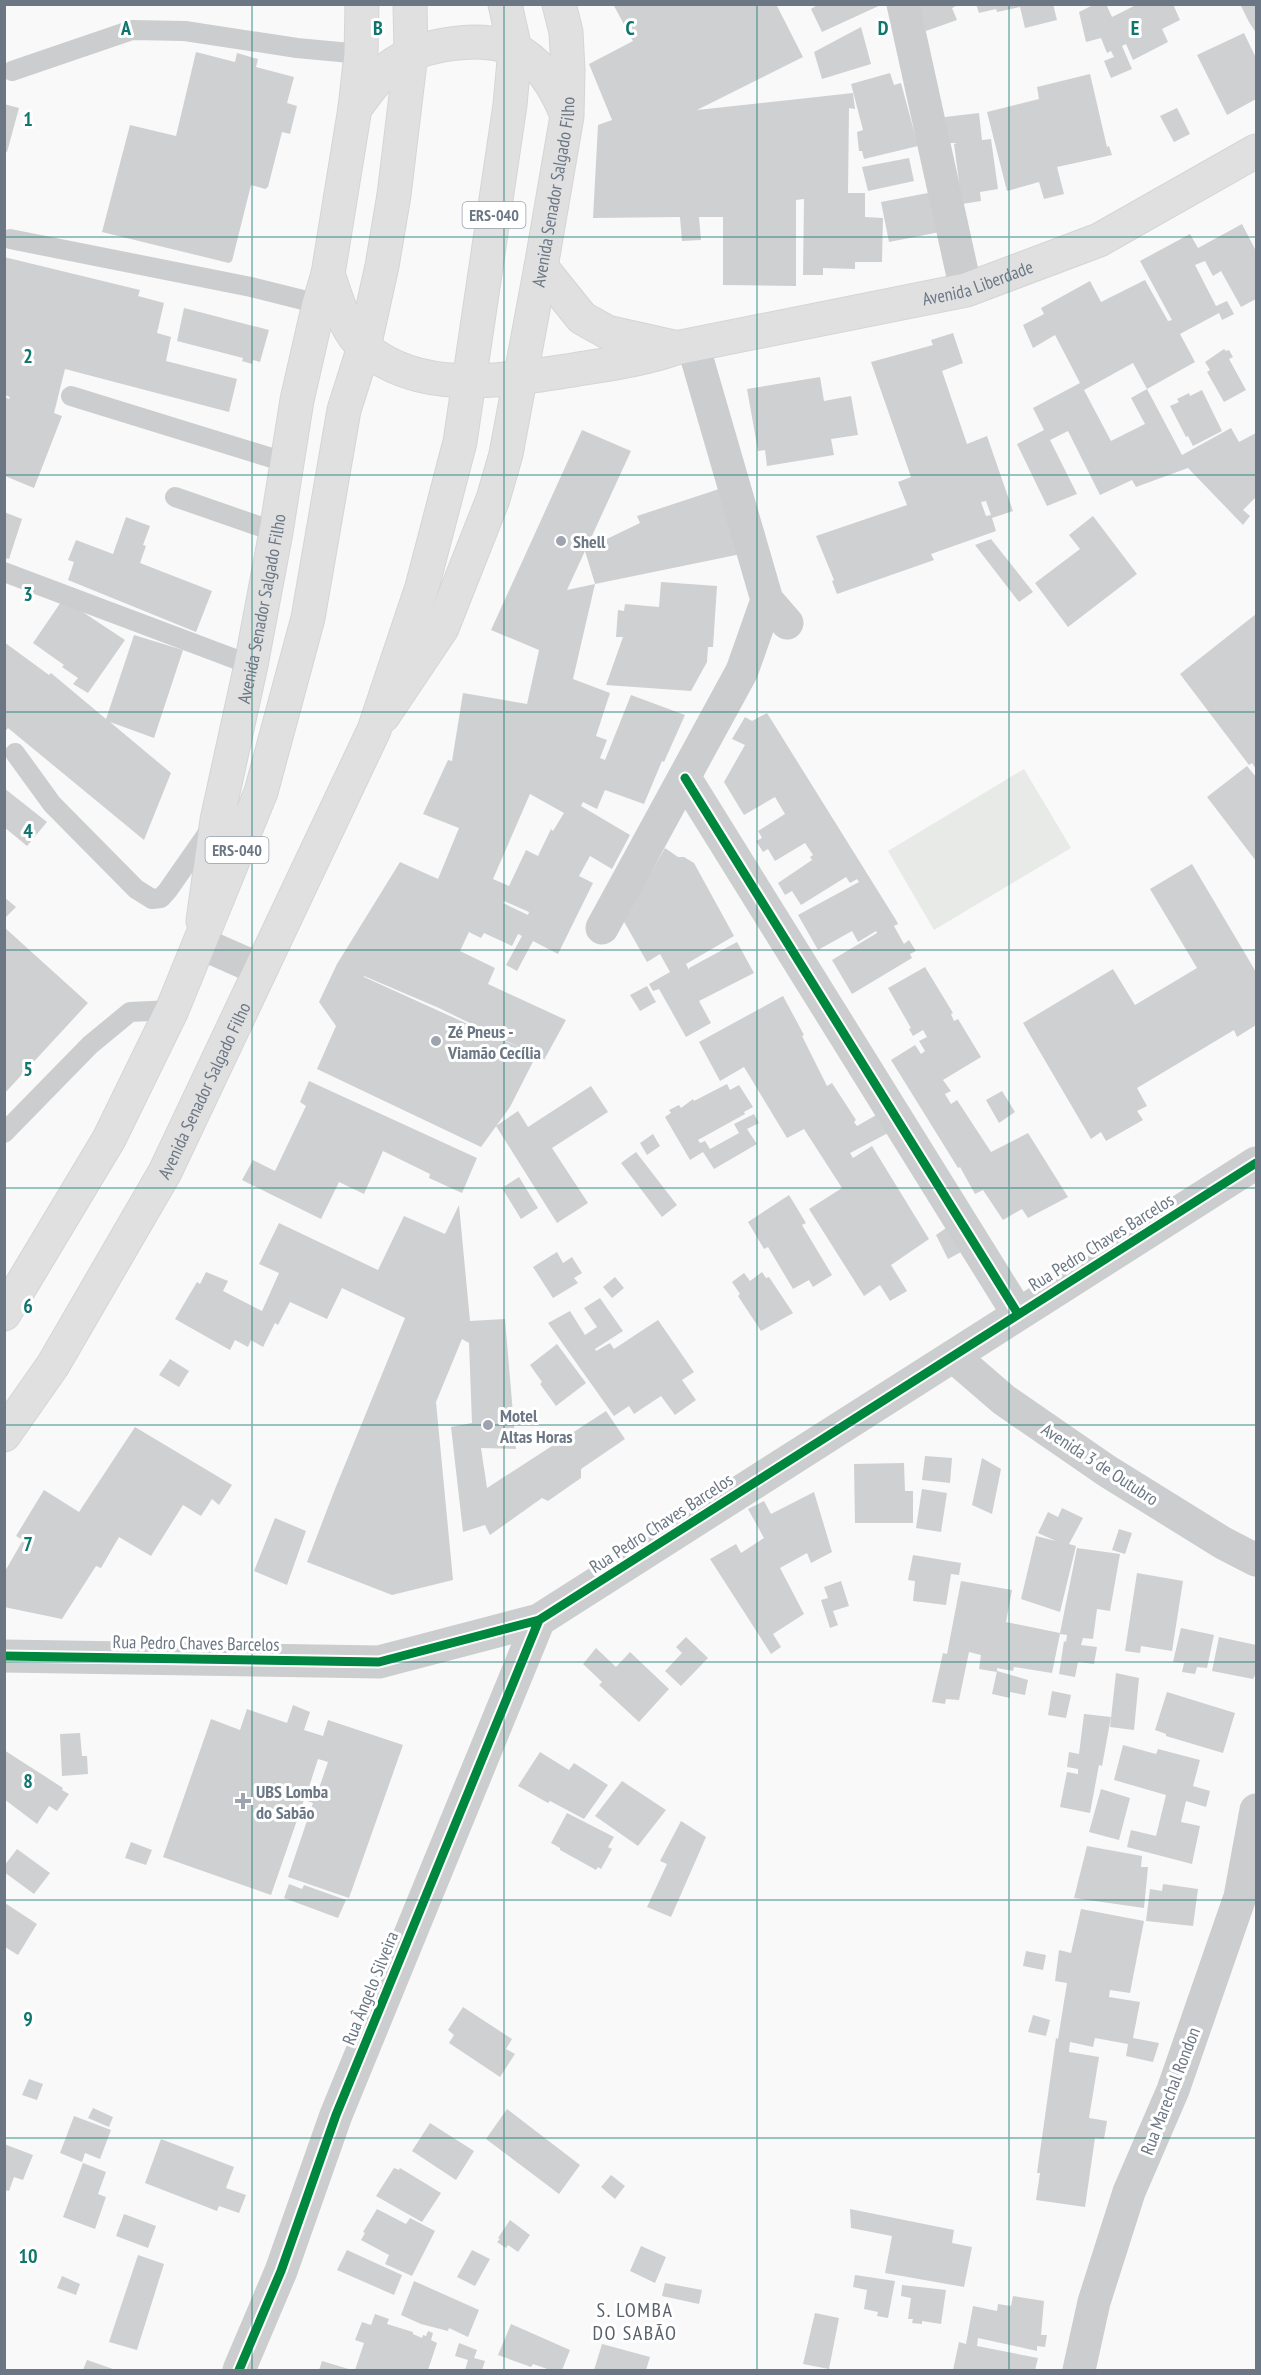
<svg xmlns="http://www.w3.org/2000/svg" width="1261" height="2375" font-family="'PT Sans Narrow',sans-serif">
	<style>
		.green { fill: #e7eae7 }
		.building { fill: #cfd0d2; fill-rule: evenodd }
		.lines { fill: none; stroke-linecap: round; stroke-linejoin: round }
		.secondary-casing { stroke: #d5d5d6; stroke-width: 35 }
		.primary-casing { stroke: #d4d5d5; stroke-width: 35 }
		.service { stroke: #cccdce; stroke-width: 20 }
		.minor { stroke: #cccdce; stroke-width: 33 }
		.secondary { stroke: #e0e0e1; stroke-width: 33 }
		.primary { stroke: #e0e0e1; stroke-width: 33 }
		.cycleway-casing { stroke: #fff; stroke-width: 13 }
		.cycleway { stroke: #00873e; stroke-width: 9 }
		.grid { fill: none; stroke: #0f766e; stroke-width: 1.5; stroke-opacity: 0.55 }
		.poi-dot { fill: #9da4ae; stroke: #fff; stroke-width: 2 }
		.labels { text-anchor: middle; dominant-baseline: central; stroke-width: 6; stroke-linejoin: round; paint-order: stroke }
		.shield { fill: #fff; stroke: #98a0aa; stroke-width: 1.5 }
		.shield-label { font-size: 16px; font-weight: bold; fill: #6c7785 }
		.street-label { font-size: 18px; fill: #6c7785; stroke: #fff }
		.poi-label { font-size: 18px; font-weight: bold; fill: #6c7785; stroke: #fff; text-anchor: start }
		.neighbourhood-label { font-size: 20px; letter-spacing: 1.5px; fill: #59616b; stroke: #fff }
		.grid-label { font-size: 20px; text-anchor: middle; font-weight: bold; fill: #0f766e; stroke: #fff; stroke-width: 6; stroke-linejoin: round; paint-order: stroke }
	</style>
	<rect width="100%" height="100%" fill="#f9f9f9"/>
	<path class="green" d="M1024,769L1071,848L934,930L888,851Z"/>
	<path class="building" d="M613,4H776L803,57L697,110L853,93L855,109L849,108L848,193H865V217L883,218L882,262H855V269L823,268V275H803L804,199L796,200V286L723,285V217H699L701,240L682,241L680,217L593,218L598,125L612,120L589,64L633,41Z
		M819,4H883L822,32L811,9Z
		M914,4H960L952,8L957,20L926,31Z
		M976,4H1053L1057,20L1025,28L1020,7L997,12L996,9L979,13Z
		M1095,4H1106L1112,17L1138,4H1173L1180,20L1162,29L1168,42L1133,60L1126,44L1122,46L1132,69L1111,78L1104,61L1114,57L1111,51L1107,53L1101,38L1086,42L1079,12Z
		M1240,4H1256V33L1249,22Z
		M861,27L871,64L822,79L814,52Z
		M1244,33L1256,58V99L1227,115L1197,55Z
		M196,52L235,62L237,53L258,59L256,67L294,77L287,103L297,106L290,134L282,132L268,187L265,189L251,185L232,261L229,263L102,232L130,125L176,136Z
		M890,73L894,85L901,83L918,146L864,159L862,151H859L857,132L863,130L851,84Z
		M1090,74L1107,147L1109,146L1112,155L1057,167L1064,194L1044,199L1039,182L1007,191L987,112L1039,99L1037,87Z
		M4,104L19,108L7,152L4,151Z
		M1177,108L1190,134L1174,142L1160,116Z
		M979,113L982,140L991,139L998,189L980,192L981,201L962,204L954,144L957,143H947L945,117Z
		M909,158L914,181L868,191L862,167Z
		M933,192L940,232L889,242L881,202Z
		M1242,224L1256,251V299L1241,307L1221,271L1213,276L1205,261L1195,265L1216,306L1227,301L1234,314L1222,320L1219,313L1180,334L1195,362L1147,389L1133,363L1084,390L1111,441L1145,424L1131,398L1147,389L1182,455L1231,428L1239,442L1256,433V497L1243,510L1250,516L1243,525L1188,468L1136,487L1132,480L1100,495L1068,431L1050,440L1077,494L1047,506L1017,444L1044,430L1033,408L1080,383L1055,335L1033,348L1023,325L1044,314L1041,308L1090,281L1101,302L1145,280L1168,321L1172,320L1140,261L1190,234L1198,248Z
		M4,257L140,290L138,296L164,303L157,333L171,337L166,361L237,379L229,412L65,369L54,413L62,416L34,488L5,476V397L9,399L10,397L4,395Z
		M184,308L269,330L260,362L253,360L252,364L242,361L243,358L177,341Z
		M953,333L963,363L942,371L967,444L987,436L1013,511L992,518L996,531L931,554L934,560L837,594L832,581L834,580L816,536L907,505L898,482L911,477L871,362L933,345L931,340ZM986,501L991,515L986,516L981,502Z
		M1224,349L1226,351L1229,350L1233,357L1229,359L1246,390L1224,402L1207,372L1210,370L1205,362Z
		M820,377L824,401L851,396L858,435L831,439L834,455L767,466L765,450L758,451L747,389Z
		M1202,390L1222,431L1193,446L1188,436L1186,437L1170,406L1179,402L1177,399L1189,393L1190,396Z
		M582,430L631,451L586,549L640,523L637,516L719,489L741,554L595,584L585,551L567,590L595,584L573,679L610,693L596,736L607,740L600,758L605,760L631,695L685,715L664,762L662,761L644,804L605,790L597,809L583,802L581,806L630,835L612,869L590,856L579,876L593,883L558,954L533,941L517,971L506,965L522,936L518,934L512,946L484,933L481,938L469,932L460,951L495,968L488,984L566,1020L544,1060L536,1056L510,1107L481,1147L317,1069L336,1026L319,1002L337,964L400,862L438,879L459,828L423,814L448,760L452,761L463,693L527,704L539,650L491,630ZM530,794L564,813L553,831L551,829L538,856L526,850L509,886L493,879ZM504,901L529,912L528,915L503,903ZM364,976L439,1008L525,1050L364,977Z
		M4,512L22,519L9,559L4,558Z
		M1093,516L1137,574L1068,627L1035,583L1080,549L1069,535Z
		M126,517L150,526L143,545L146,546L140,563L212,591L196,632L68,580L74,562L68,560L76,540L113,554Z
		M991,539L1033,592L1019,602L975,545Z
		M661,582L717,586L713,647H708L707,662L691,691L606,685L623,637H616L618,610L624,611L625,604L659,607Z
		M63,599L125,640L88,693L73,684L78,678L62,667L64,665L33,643Z
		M1256,614V769L1252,763L1249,765L1180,674Z
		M134,635L183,650L154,738L110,722L171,773L144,840L8,728L4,733V642L49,675L51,673L106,719Z
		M767,713L896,920L898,924L894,926L904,944L909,940L916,951L910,954L912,958L852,994L832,960L877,933L876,931L858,942L852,931L818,950L798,915L859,882L857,879L850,883L846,877L801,905L792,891L785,895L778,883L812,860L810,857L813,855L805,843L775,861L768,849L763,852L756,841L762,838L758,831L785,814L775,797L744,815L724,782L745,745L732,739L745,717L752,721Z
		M1247,766L1256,777V861L1207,797Z
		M4,788L47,822L27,846L4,827Z
		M665,848L678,857H684L694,863L734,936L686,964L689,970V968L737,942L754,973L699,1001L711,1023L686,1037L659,989L653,991L649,984L670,972L660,954L647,962L623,920Z
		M1192,864L1256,972V1025L1237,1037L1234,1030L1137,1088L1147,1106L1137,1111L1143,1120L1106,1141L1101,1132L1091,1139L1023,1023L1113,969L1135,1005L1197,968L1150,889Z
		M4,897L16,907L4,919Z
		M4,927L88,1003L4,1094Z
		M925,967L953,1013L951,1014L954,1021L958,1019L981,1057L943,1080L951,1091L945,1094L951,1104L957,1100L991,1152L1028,1133L1068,1197L1028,1218L1022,1209L1003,1220L983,1190L975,1194L960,1167L958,1168L891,1060L915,1045L921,1054L925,1051L919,1041L927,1037L923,1030L913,1036L909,1029L911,1028L888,988Z
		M647,986L656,1002L640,1011L630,995Z
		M783,996L804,1035L802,1036L827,1086L832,1083L856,1120L854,1122L857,1126L878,1114L890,1132L850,1153L853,1158L872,1146L929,1239L891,1265L907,1291L890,1301L880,1285L864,1296L809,1209L842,1188L804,1129L787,1138L744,1067L720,1081L699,1042Z
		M309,1081L477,1158L462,1193L429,1178L430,1174L383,1151L364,1194L339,1182L321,1219L242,1180L253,1160L275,1171L306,1106L300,1102Z
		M727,1084L730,1090L739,1085L753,1107L744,1112L745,1114L698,1140L700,1143L705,1141L710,1149L739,1133L734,1124L754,1114L759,1123L747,1129L757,1144L714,1169L703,1152L690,1160L665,1117L671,1113L669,1110L679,1105L681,1108L693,1099L694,1101Z
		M591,1086L608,1112L552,1148L588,1203L557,1223L496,1126L518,1111L528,1127Z
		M1002,1091L1015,1112L999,1123L986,1100Z
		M653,1134L660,1146L647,1155L640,1143Z
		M636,1152L677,1205L662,1217L621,1163Z
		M519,1177L538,1208L521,1219L502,1188Z
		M789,1195L806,1223L802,1225L832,1275L813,1287L809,1280L793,1289L768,1247L764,1249L748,1222Z
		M459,1205L470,1321L505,1319L516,1449L481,1448L487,1488L606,1411L625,1439L581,1469V1478L548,1501L542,1498L490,1535L485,1525L463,1532L451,1427L472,1423L469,1343L462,1339L436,1402L453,1580L392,1595L307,1562L335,1489L405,1318L342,1288L327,1319L290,1302L278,1325L275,1323L263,1347L251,1340L248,1347L235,1340L230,1350L175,1319L197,1282L200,1284L206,1272L228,1281L223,1291L262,1311L279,1273L259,1264L279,1223L378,1270L404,1216L445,1234Z
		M949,1226L965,1250L948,1259L936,1235Z
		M557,1252L563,1263L572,1257L582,1273L574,1278L578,1283L553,1298L533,1267Z
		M762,1272L766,1278L769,1277L793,1313L761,1331L738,1296L740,1294L732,1282L744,1273L750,1281Z
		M615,1277L624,1288L612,1298L603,1287Z
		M600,1298L623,1331L595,1349L596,1351L610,1343L614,1349L658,1320L694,1372L682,1380L696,1400L675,1415L661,1396L634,1414L629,1406L614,1416L548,1323L570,1311L585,1335L597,1327L584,1308Z
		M557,1344L586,1383L556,1406L540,1384L542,1382L530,1365Z
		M170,1359L189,1371L179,1387L159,1375Z
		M135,1427L232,1485L219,1505L212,1499L201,1516L183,1505L151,1556L119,1537L101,1568L96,1566L62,1619L4,1607V1573L23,1540L16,1536L44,1490L79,1512Z
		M925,1456L952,1458L950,1483L922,1480Z
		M982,1458L1001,1469L992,1514L972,1505Z
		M904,1463L905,1491H913V1523H855L854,1464Z
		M922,1489L947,1493L941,1532L916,1528Z
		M814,1492L832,1552L811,1563L807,1553L780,1568L804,1614L773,1634L781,1647L771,1654L710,1559L736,1544L741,1553L764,1538L748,1509L764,1501L771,1514Z
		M1062,1508L1083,1518L1069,1544L1076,1546L1060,1612L1021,1599L1036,1536L1056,1541L1038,1533L1048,1512L1058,1517Z
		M275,1518L306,1531L287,1585L254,1571Z
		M1119,1529L1132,1533L1125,1554L1112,1550Z
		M1077,1548L1120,1554L1110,1611L1097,1609L1093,1639L1083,1638L1081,1645L1097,1647L1094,1664L1078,1662L1075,1677L1059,1674L1064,1641L1066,1642L1067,1635L1060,1634L1052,1673L1014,1667L1013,1671L997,1668V1672L979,1669L981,1655L969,1652L959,1700L946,1699L945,1704L932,1702L943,1653L947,1654L961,1581L1012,1590L1006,1622L1060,1633Z
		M913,1555L961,1563L959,1575L951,1574L946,1605L913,1601L915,1581L908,1580Z
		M1137,1573L1183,1581L1172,1651L1141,1646L1140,1653L1125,1651Z
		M841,1581L849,1606L833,1611L838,1625L830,1628L821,1600L828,1598L824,1587Z
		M1181,1628L1214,1635L1207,1668L1197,1667L1195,1674L1182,1672L1184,1663L1173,1662Z
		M686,1637L708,1658L681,1686L665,1671L682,1653L676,1647Z
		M1219,1637L1256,1645V1673L1253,1679L1212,1671Z
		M596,1648L616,1667L630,1652L669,1689L639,1722L599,1685L602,1682L583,1664Z
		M997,1671L1028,1680L1025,1695L1010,1692V1698L992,1694Z
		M1116,1673L1139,1678L1134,1730L1110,1727Z
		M1052,1691L1071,1695L1066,1718L1048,1715Z
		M1167,1692L1235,1713L1223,1753L1166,1736V1734L1155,1730Z
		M293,1705L310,1712L304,1730L323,1736L328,1720L403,1745L349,1898L288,1877L313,1803L304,1800L271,1895L163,1857L211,1719L240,1730L247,1709L287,1723ZM318,1759L328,1762L318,1791L309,1787Z
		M1084,1714L1111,1717L1102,1766L1099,1765L1090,1813L1060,1807L1067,1772L1078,1774V1769L1067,1767L1069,1752L1079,1754Z
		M80,1733L82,1756H87L88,1774L62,1776L60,1734Z
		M1123,1745L1156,1754L1158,1749L1200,1760L1193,1786L1210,1791L1206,1807L1186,1801L1181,1822L1200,1826L1192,1864L1127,1847L1131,1830L1156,1836L1166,1795L1114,1780Z
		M4,1750L63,1788L62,1790L69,1794L57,1811L49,1806L37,1824L4,1799Z
		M540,1752L569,1770L574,1763L608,1785L584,1819L550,1801L548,1803L518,1786Z
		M622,1781L666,1810L638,1846L595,1816Z
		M1101,1789L1130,1798L1119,1840L1089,1832Z
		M567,1813L614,1837L608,1847L612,1849L601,1869L598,1867L596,1870L560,1850V1848L551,1843Z
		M681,1821L706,1837L671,1917L647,1907L667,1864L660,1861Z
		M131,1842L152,1850L146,1865L125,1858Z
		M1087,1846L1142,1856L1141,1867H1148L1144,1908L1074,1898Z
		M17,1849L50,1873L34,1894L4,1872V1866Z
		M289,1884L302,1889L304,1885L346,1900L338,1918L284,1898Z
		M1163,1884L1198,1889L1193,1926L1146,1921L1150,1889L1162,1891Z
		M5,1903L37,1924L18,1955L5,1947Z
		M1081,1909L1144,1921L1130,1993L1110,1990L1109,1997L1140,2002L1133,2038L1159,2043L1153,2062L1126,2056L1128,2044L1095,2038L1093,2047L1070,2042L1069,2052L1099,2057L1089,2118L1107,2121L1104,2139L1095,2138L1085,2207L1036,2200L1040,2173H1037L1056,2038L1058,2039L1067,1983L1055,1981L1059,1950L1071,1953Z
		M1026,1951L1046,1955L1043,1970L1023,1966Z
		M463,2007L512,2039L506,2049L515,2054L500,2077L449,2043L454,2035L448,2030Z
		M1033,2015L1050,2020L1046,2036L1028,2032Z
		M29,2079L43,2084L37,2100L22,2095Z
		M93,2108L113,2117L109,2127L88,2118Z
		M507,2109L580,2165L559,2194L486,2139Z
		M74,2116L111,2130L100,2159L85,2153L82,2162L60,2153Z
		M430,2123L474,2151L456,2180L412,2151Z
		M161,2139L234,2167L226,2188L246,2195L239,2213L219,2206L217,2211L145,2183Z
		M4,2144L33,2155L23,2180L14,2177L9,2191L4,2190Z
		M83,2163L106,2172L98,2194L106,2197L95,2229L63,2217Z
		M394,2168L399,2170L400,2168L441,2193L422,2222L376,2196Z
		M611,2175L625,2186L615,2199L601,2187Z
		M377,2209L406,2224L410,2218L435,2231L412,2276L385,2264L389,2255L361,2240L365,2233L363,2232Z
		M850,2209L954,2230L952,2243L972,2247L964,2287L885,2273L892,2236L851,2228Z
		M124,2214L156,2226L148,2248L116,2236Z
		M510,2220L530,2235L518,2252L508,2245L506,2248L497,2242L500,2239L498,2238Z
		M641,2246L666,2257L655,2283L630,2271Z
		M347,2250L402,2275L394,2295L337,2270Z
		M472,2250L490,2259L475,2286L457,2277Z
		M138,2255L164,2264L137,2350L109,2342Z
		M855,2275L895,2281L888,2318L877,2316L878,2312L864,2309L867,2290L853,2287Z
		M62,2276L80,2284L76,2295L57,2288Z
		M414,2281L479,2310L468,2337L449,2328L448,2331L421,2324L401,2315Z
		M665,2283L702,2290L699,2304L662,2296Z
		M902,2285L946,2290L941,2324L922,2321V2324L912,2323L913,2319H908L911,2298L901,2296Z
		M1013,2296L1044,2301L1041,2335H1047L1045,2347L1037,2346V2351L978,2338L977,2346L1038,2358L1035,2370H953L959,2342L966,2344L973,2306L997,2311L998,2304L1011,2306Z
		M815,2313L839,2318L829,2369L803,2364Z
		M375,2314L389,2319L387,2324L413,2332V2334L422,2338L423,2335L426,2336L428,2331L433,2333L431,2340L437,2343L428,2370L419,2369L418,2370H355L364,2343L355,2340L362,2322L371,2325Z
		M511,2324L570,2350L562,2370H550L533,2364L531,2367L498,2355Z
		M459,2343L477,2350L474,2358L485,2361L482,2370H465L468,2360L455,2356Z
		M602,2344L650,2357L646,2370H594Z
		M87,2360L116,2370H83Z
		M322,2361L352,2370H319Z"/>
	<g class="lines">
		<defs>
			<g id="secondary">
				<path d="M355,108C366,94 377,77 391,66C420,44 482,34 515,50C540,61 556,89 566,113"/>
				<path d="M541,267L582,318L607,332L674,347"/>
				<path id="s1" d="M328,274C337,299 344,330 365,348C421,396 506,380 573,370C608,364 642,360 676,348L966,290L1099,240L1256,151"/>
				<path id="s2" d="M383,716L442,628L493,499L506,454L541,267L567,116L568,70L566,32L559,4"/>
				<path id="s3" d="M203,921L217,820L251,665L276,532L297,400L319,304L328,274L355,108L361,54L362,4"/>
			</g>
			<g id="primary">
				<path d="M4,1314L109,1139L172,1010L261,792L308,618L344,410L364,347L382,266L394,195L411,54L410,4"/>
				<path id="s4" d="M4,1435L53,1365L165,1172L374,730L422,587L460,442L510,105L515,49L505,4"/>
			</g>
		</defs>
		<use href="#secondary" class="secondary-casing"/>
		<use href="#primary" class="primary-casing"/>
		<path class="service" d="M12,71L132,30L185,31L297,48L361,54
			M10,239L251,287L319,304
			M71,396L288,463
			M175,497L276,532
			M4,572L251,665
			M15,753L52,804L136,889L152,899L161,898L168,890L212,827
			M4,1133L90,1045L130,1012L172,1010"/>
		<path class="minor" d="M903,4L966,290
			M693,345L767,600L787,623
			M685,778L1018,1314
			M602,928L742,671L767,600
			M200,943L261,970
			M953,1356L1004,1400L1107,1471L1223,1543L1256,1560
			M4,1656L379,1662L539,1620L1256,1163
			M239,2370L281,2271L336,2115L539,1620
			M1079,2370L1094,2302L1129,2192L1173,2090L1240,1897L1256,1810"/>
		<use href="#secondary" class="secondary"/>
		<use href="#primary" class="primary"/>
		<defs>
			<path id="cycleway" d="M685,778L1018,1314
				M4,1656L379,1662L539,1620L1256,1163
				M239,2370L281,2271L336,2115L539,1620"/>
		</defs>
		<use href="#cycleway" class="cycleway-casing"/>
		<use href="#cycleway" class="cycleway"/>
	</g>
	<path class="grid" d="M252,4V2370M504,4V2370M757,4V2370M1009,4V2370M4,237H1256M4,475H1256M4,712H1256M4,950H1256M4,1188H1256M4,1425H1256M4,1662H1256M4,1900H1256M4,2138H1256"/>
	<g class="poi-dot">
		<circle cx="561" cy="541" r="6"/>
		<circle cx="436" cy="1041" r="6"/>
		<circle cx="488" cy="1425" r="6"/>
		<path d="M240 1792h6v6h6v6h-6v6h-6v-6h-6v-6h6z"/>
	</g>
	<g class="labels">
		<g class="shield">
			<rect x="462.5" y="202" width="63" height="26" rx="4.5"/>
			<rect x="205.5" y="837" width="63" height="26" rx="4.5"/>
		</g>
		<g class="shield-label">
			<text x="494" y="215">ERS-040</text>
			<text x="237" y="850">ERS-040</text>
		</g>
		<g class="street-label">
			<text stroke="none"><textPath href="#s2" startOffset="558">Avenida Senador Salgado Filho</textPath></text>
			<text stroke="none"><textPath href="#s1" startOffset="714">Avenida Liberdade</textPath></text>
			<text stroke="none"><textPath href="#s3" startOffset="318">Avenida Senador Salgado Filho</textPath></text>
			<text stroke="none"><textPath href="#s4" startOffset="399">Avenida Senador Salgado Filho</textPath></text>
			<text transform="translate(1101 1242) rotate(-32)">Rua Pedro Chaves Barcelos</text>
			<text transform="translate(1100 1464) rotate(33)">Avenida 3 de Outubro</text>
			<text transform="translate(661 1523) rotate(-33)">Rua Pedro Chaves Barcelos</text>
			<text transform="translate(196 1643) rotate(1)">Rua Pedro Chaves Barcelos</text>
			<text transform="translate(370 1988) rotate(-68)">Rua Ângelo Silveira</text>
			<text transform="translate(1170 2091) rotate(-69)">Rua Marechal Rondon</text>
		</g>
		<g class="poi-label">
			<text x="573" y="541">Shell</text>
			<text x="448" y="1031">Zé Pneus -<tspan x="448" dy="21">Viamão Cecília</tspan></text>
			<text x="500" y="1415">Motel<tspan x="500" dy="21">Altas Horas</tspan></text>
			<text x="256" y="1791">UBS Lomba<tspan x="256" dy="21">do Sabão</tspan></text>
		</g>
		<g class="neighbourhood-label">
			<text x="635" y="2310">S. LOMBA<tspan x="635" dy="23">DO SABÃO</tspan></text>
		</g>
	</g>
	<g class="grid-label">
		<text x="126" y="35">A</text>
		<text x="378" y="35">B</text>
		<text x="630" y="35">C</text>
		<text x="883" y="35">D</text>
		<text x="1135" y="35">E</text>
		<text x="28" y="126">1</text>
		<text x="28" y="363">2</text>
		<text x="28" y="601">3</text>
		<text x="28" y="838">4</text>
		<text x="28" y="1076">5</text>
		<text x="28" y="1313">6</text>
		<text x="28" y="1551">7</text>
		<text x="28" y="1788">8</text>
		<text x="28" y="2026">9</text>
		<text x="28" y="2263">10</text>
	</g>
	<rect width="1261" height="2375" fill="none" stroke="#6c7785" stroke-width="12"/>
</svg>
